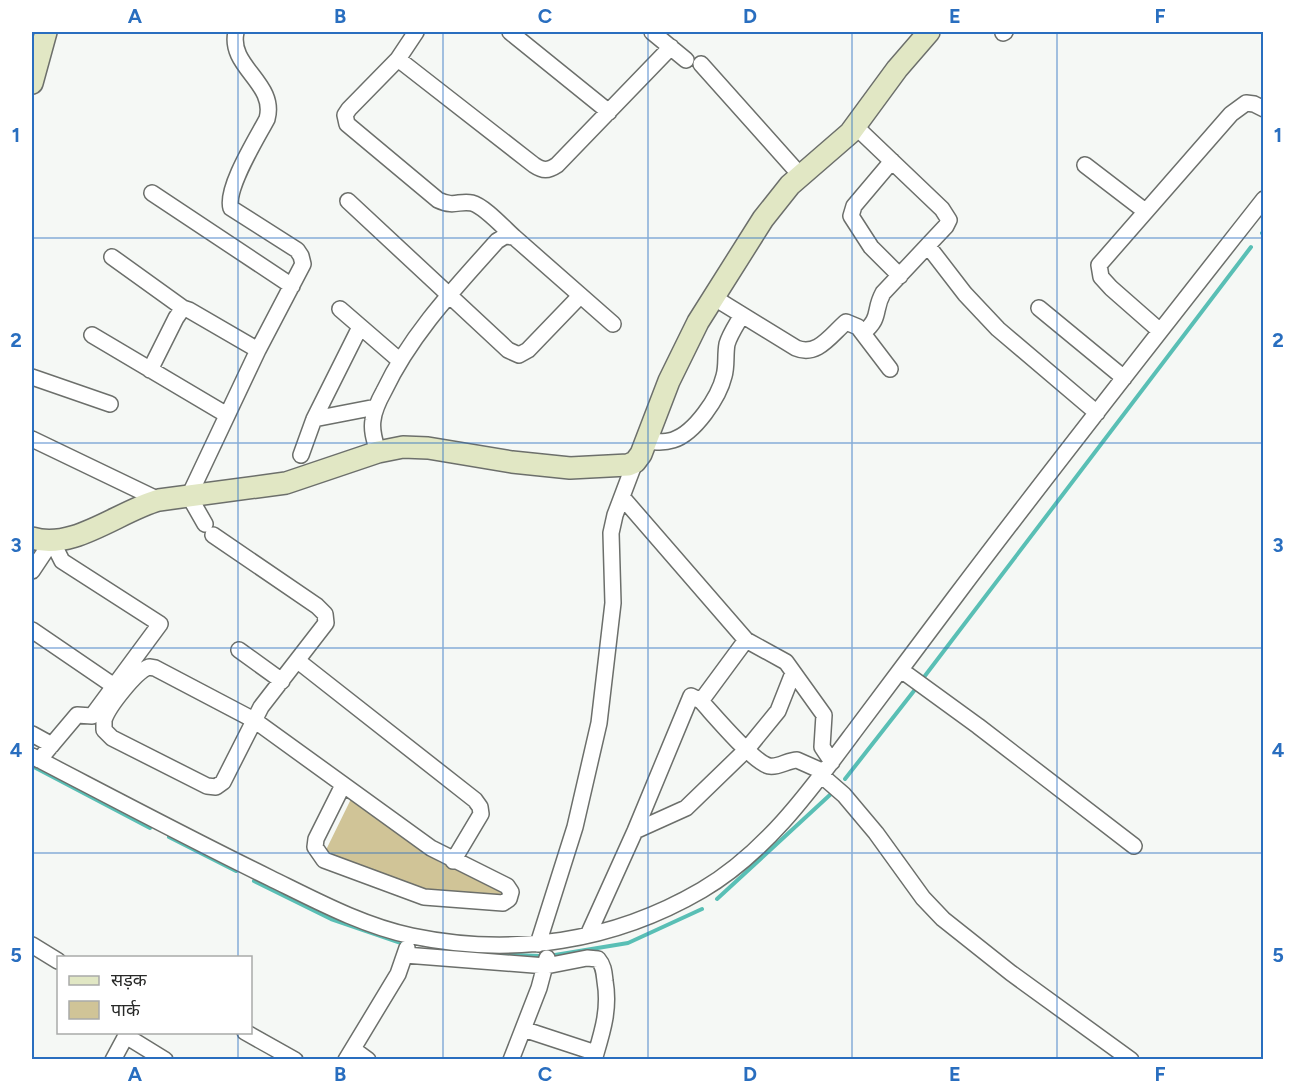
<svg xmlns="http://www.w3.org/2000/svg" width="1295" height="1091" font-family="Figtree,'Noto Sans Devanagari',sans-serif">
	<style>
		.green { fill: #d0c497 }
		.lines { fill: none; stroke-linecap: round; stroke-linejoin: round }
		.stream { stroke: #59bfb5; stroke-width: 4 }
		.street-casing { stroke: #6c6f6b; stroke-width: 18 }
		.secondary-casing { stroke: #6c6f6b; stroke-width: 24 }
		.street { stroke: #fff; stroke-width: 15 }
		.secondary { stroke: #e1e7c4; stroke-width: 21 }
		.grid { fill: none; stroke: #296ebf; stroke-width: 1.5; stroke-opacity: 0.55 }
		.neatline { fill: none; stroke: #296ebf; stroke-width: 2 }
		.grid-label { font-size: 20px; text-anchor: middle; font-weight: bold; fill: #296ebf }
	</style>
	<rect width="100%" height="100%" fill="#f5f8f5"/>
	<path class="green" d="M351,799L439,862L504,889L499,899L430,892L325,852Z"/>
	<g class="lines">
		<path class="stream" d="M1262,233L1264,232
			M921,681L1251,247
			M32,766L150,828
			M845,779L917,687
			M169,837L236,871
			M254,881L331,919L404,944
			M717,899L832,793
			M487,954L540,956
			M555,955L628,943L702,909"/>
		<defs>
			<path id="street" d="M416,32L398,59L349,109L345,115L347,124L438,200C455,208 459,200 472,203C484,206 504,228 514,237
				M510,32L609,112
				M652,32L686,60
				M1003,33L1005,32
				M398,59L534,165C543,171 548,171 557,165L671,47
				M701,64L801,176
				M855,126L942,209L949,220L946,226L883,293C873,311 882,317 863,333
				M892,161L854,206L851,216L871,247L900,276
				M1085,165L1145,211
				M152,193L292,286
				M348,201L508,350L519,355L528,350L580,296
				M928,246L965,294L998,329L1097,413
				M112,257L183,308
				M713,297L796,348C817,357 830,336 846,322L858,327L890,369
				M1039,308L1124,378
				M340,309L399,360
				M1160,331L1111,288L1101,277L1099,265L1231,114L1246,103L1254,104L1264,109
				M92,335L227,415
				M150,370L176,318L183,308L189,310L258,350
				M32,377L110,404
				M314,419L376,407
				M32,439L159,500
				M645,441C655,442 664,443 673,440C695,433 719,397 724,376C727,366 725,355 727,344C730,334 737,324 742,315
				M378,452C375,442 371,431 373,420C374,410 379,400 384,391C411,334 455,288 497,241L505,236L514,237L613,324
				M301,455L314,419L360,327
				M622,497L746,640L786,662L824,715L822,747L832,762
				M205,524L189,496L258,350L303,264L301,256L297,250L231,208C225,189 257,138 267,119C277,83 228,67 236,32
				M213,535L317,606L325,614L326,623L261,707L223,782L216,787L207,786L112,738L104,730C104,727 104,723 104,720C108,707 136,671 149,667L155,668L254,720L431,848L507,886L511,892L509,899L503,903L424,897L324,860L315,847L316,839L343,785
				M32,571L52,541L62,561L160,624L92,716L77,715L39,760
				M32,630L114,686
				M239,650L282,681
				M298,661L475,800L480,807L481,814L453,861
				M901,670L978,726L1134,846
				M701,701L746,640
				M32,734L52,745
				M32,756C111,797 190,839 270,878C315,900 363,926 412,936C513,957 613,942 702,890C765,853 810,791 853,733C887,688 921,642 955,597C1056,463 1160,331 1264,199
				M821,775L844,795L876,833L923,898L943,919L1011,973L1131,1060
				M635,831L686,808L747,749L778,711L793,673
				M588,935L635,831L691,696L701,701C714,715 753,762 769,766C778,768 788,760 797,760L824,772
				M538,944L575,827L599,723L613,603L611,533L615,515L635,462
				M32,945L58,961
				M405,955L546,966L587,958L598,959C604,966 604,973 605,981C610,1010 602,1033 594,1060
				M523,1029L596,1053
				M245,1032L295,1060
				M126,1036L165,1060
				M353,1049L368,1060
				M113,1060L128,1032
				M346,1060L398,974L407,948
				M511,1060L539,988L547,958"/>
			<path id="secondary" d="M32,83L46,32
				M32,538C73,551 119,511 159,500L286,483L378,452L403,447L428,448L512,462L570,468L628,465L635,462L641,454L669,381L698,322L763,219L790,185L850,133L897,69L929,32"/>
		</defs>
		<use href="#street" class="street-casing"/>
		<use href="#secondary" class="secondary-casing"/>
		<use href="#street" class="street"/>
		<use href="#secondary" class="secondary"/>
	</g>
	<path class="grid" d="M238,32V958M443,32V1060M648,32V1060M852,32V1060M1057,32V1060M32,238H1264M32,443H1264M32,648H1264M32,853H1264M238,1032V1060"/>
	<rect width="1295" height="1091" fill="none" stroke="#ffffff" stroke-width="66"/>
	<rect x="57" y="956" width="195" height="78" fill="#ffffff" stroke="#a9aaa9" stroke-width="1.5"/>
	<rect x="69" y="976" width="30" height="9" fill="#e1e7c4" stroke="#a9aaa9" stroke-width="1.5"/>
	<text x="111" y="986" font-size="18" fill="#292a29">सड़क</text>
	<rect x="69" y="1001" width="30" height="18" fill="#d0c497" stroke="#a9aaa9" stroke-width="1.5"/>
	<text x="111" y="1016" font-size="18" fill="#292a29">पार्क</text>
	<rect x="33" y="33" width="1229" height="1025" class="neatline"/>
	<g class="grid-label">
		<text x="135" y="23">A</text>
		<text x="340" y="23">B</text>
		<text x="545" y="23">C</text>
		<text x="750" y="23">D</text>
		<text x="955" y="23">E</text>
		<text x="1160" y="23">F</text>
		<text x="16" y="142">1</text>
		<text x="1278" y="142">1</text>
		<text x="16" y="347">2</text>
		<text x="1278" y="347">2</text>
		<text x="16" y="552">3</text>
		<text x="1278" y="552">3</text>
		<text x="16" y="757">4</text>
		<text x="1278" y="757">4</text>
		<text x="16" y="962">5</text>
		<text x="1278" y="962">5</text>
		<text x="135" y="1081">A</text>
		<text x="340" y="1081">B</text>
		<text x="545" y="1081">C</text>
		<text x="750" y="1081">D</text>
		<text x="955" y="1081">E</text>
		<text x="1160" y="1081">F</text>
	</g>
</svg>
